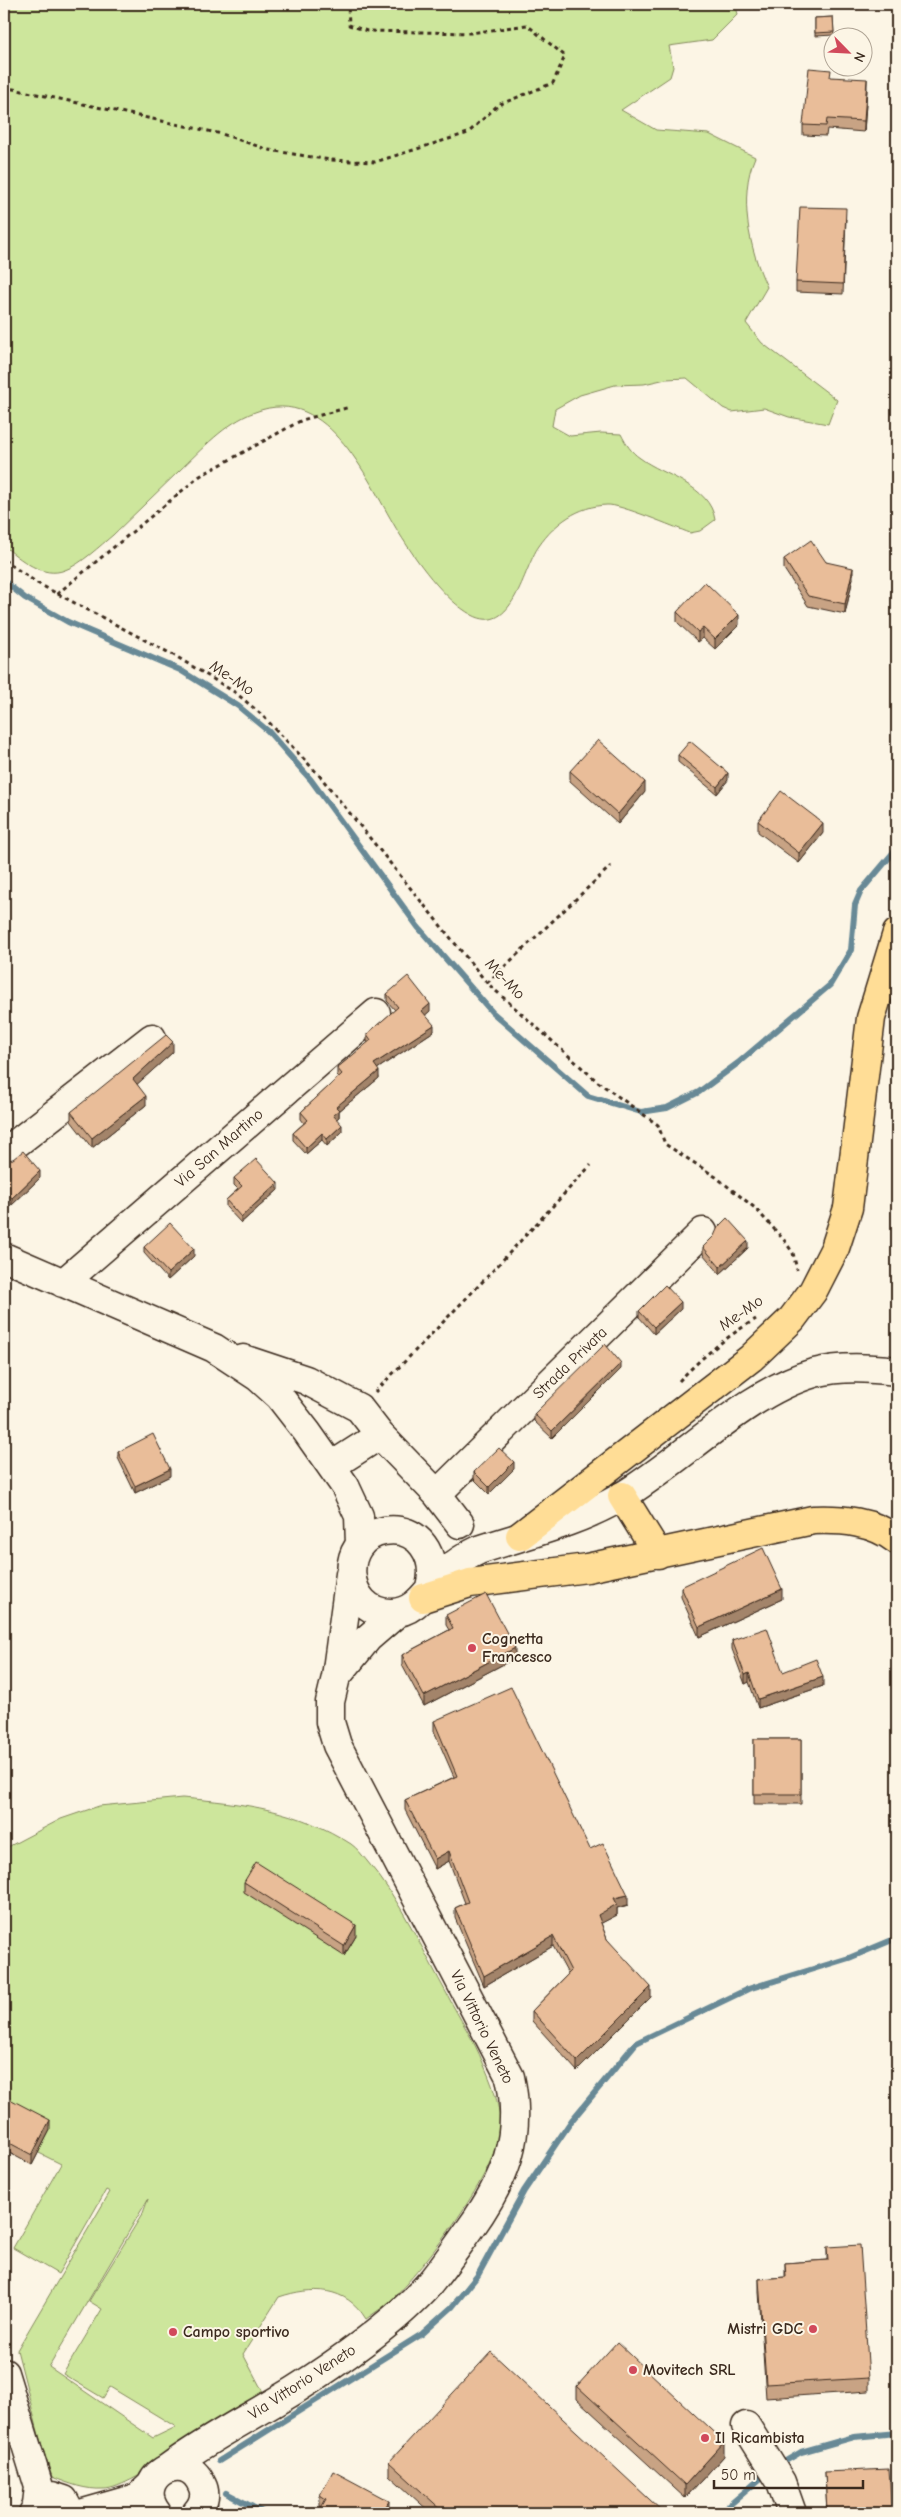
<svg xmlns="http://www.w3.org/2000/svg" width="901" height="2517" font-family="'Comic Neue',sans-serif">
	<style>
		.green { fill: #cde69c; stroke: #84885d; fill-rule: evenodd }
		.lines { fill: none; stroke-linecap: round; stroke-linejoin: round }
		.stream { stroke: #678996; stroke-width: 6 }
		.minor-casing { stroke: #3b2a1e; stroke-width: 31 }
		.major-casing { stroke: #3b2a1e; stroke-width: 31 }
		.path { stroke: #3b2a1e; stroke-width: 3; stroke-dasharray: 4 4; stroke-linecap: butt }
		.minor { stroke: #fcf5e5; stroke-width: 28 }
		.major { stroke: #ffdd96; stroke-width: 28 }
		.wall { fill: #c8a384; stroke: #3b2a1e }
		.shaded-wall { fill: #a3846b; stroke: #3b2a1e }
		.building { fill: #e9bd99; stroke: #3b2a1e }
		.poi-dot { fill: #d1495b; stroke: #fcf5e5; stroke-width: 2 }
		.labels { text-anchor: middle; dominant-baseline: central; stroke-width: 4; stroke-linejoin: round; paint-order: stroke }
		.street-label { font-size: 16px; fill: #3b2a1e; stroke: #fcf5e5 }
		.poi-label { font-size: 16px; font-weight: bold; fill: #3b2a1e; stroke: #fcf5e5; text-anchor: start }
	</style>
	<rect width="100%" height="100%" fill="#fcf5e5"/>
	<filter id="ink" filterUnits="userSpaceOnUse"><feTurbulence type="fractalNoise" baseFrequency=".02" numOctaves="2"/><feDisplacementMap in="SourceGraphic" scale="10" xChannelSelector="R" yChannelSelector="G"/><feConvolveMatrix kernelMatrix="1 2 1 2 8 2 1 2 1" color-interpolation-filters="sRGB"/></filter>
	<g filter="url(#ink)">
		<path class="green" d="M4,4H735L738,14L712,40L669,46L673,67L670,77L621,110L656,130L709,134L755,157C738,196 749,249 767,287L746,323L762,343L837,400L828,424L789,417L764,408L732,412L723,408L687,378L666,379L644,384L615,385L580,395L555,409L552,426L570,436L601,433L621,434C626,444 631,452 640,458C664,476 710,485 715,520L700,531L690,533C674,527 620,504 607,505C578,506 555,523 539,546C523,568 513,637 472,615C444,600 416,560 399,533C369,485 330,383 255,412C225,423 202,449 179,471C157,492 135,514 113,535C101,545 80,565 65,570C43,579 20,559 4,546Z
			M182,1798C243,1803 299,1810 351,1844C357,1848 362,1855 367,1861C401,1900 423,1951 448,1996C459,2018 474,2040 483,2063C491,2081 500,2104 500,2124C501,2170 423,2269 390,2301C383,2308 374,2313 366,2319C346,2286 312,2286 279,2297L243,2354L263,2392C234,2412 133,2489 104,2489C85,2490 70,2484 52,2477L41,2443L17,2350L110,2192L106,2190L58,2274L13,2248L61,2164L39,2153L4,2106V1849L61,1819L99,1806ZM148,2199L143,2213L89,2301L102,2309L63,2374L103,2398L110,2387L176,2427L153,2438L49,2367Z"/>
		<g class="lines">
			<path class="stream" d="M4,581L25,598L68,622L180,670L238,706L268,731L311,780L418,927L492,1012L588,1096L641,1112L667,1108L699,1092L738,1063L830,985L851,950L855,905L861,891L893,853
				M219,2461L422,2334L452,2307L478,2275L524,2191L572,2120L636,2043L748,1989L849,1958L897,1938
				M777,2466L801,2452L854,2437L897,2433
				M226,2493L264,2513
				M720,2513L767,2473"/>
			<defs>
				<path id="minor" d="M4,1153L152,1038
					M4,1257L214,1348L258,1377L279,1396L307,1432L345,1486L359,1516L360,1545
					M63,1283L376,1013
					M243,1359L306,1380L359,1408L380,1435L437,1494L460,1524
					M333,1465L380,1435
					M437,1494L703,1232
					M430,1587C438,1557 419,1525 384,1531C336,1539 343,1613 391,1613C417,1613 428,1588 444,1573C455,1563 466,1556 479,1550C527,1534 577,1523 621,1497C683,1460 745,1393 814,1373C841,1366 870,1368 897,1371
					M337,1676L368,1638L397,1613
					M4,2373L39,2487L37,2504
					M746,2426L781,2482L792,2513
					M168,2468C207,2439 251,2417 293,2391C336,2364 397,2321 430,2283C444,2266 457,2247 470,2229C505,2180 523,2137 510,2077L337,1745L330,1722V1702L336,1677L350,1574
					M33,2513L40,2501L52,2496L64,2500L71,2513
					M84,2513L137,2498L151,2485
					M157,2513C130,2478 185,2445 202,2485C207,2495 203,2505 196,2513"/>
				<path id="major" d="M622,1496L658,1554
					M520,1536L751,1358L792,1319L813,1291L835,1248L848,1208L871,1018L897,933
					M423,1598L470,1583L587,1568L813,1520C842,1519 873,1521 897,1540"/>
			</defs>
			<use href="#minor" class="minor-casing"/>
			<use href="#major" class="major-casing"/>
			<path class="path" d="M4,87L222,134L269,150L330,160L375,162L468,133L498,105L553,83L565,56L527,25L471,33L367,31L349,25L348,4
				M4,560L37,583L177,657L236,693L262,715L319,775L487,983L598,1082L658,1125L665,1144L716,1177L755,1208L784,1240L793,1253L797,1270
				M57,594L200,476L302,420L350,407
				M487,983L611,866
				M679,1381C702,1357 727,1336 756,1319
				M375,1392L486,1278L591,1165"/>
			<use href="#minor" class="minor"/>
			<use href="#major" class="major"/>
		</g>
		<path class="wall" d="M833,17L834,35L815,36V18Z
			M831,77L867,89L864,132L827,129L826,136L803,135V125Z
			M846,219L843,294L796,292V282Z
			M784,559L826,562L853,578L845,614L808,606L784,569Z
			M677,612L739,625L715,649L703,638L698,642L677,622Z
			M678,755L728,780L717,794L678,762Z
			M570,771L645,792L618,824L570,781Z
			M758,821L823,833L799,863L758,832Z
			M387,994L430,1011L425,1015L434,1031L377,1069L379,1078L339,1111V1117L336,1119L342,1132L327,1146L322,1140L306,1154L293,1140V1133L304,1123L301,1119V1112L339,1077L337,1075V1068L368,1043L367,1041V1034L395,1010L387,1001Z
			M173,1052L137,1084L146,1105L92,1148L71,1121V1112Z
			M4,1161L40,1178L12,1205L4,1196Z
			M234,1178L278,1190L241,1223L226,1207V1200L238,1189L234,1185Z
			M714,1236L748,1248L720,1274L703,1254V1247Z
			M144,1247L194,1256L168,1280L144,1253Z
			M681,1309L654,1334L639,1317V1311Z
			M621,1369L552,1438L534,1421V1414Z
			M118,1452L170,1476L135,1493L118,1458Z
			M514,1469L489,1494L474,1479V1472Z
			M681,1587L782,1599L699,1637L681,1597Z
			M446,1615L515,1658L424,1706L402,1665V1655L449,1630L446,1625Z
			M732,1640L783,1672L823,1686L758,1708L749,1682L745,1684L732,1649Z
			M434,1721L590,1849L628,1905L617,1908V1915L601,1923L607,1939L651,1997L577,2071L532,2021V2011L568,1974L553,1946L484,1986L455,1918V1908L465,1903L449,1861L435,1869L405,1810V1800L454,1777L434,1731Z
			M754,1739H801V1804H754Z
			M244,1882L356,1936L344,1956L244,1892Z
			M4,2096L50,2130L32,2165L4,2150Z
			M827,2247L869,2378V2391L766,2398L759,2292V2279L785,2277V2263L827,2260Z
			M577,2386L724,2456L685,2498L577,2399Z
			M389,2462L663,2513H431L389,2475Z
			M825,2472L892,2513H827Z
			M320,2495L389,2511L388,2513H318L322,2507L320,2506Z"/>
		<path class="shaded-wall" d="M867,79V89L864,132V121Z
			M853,568V578L845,614V604Z
			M739,615V625L715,649V639Z
			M703,628V638L698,642V632Z
			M728,773V780L717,794V787Z
			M645,782V792L618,824V814Z
			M823,823V833L799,863V853Z
			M430,1004V1011L422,1018V1011Z
			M434,1025V1031L374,1071V1064Z
			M173,1042V1052L133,1088V1079Z
			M379,1071V1078L339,1111V1117L333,1122V1115L336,1107Z
			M146,1096V1105L92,1148V1138Z
			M342,1125V1132L327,1146V1139Z
			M322,1133V1140L306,1154V1148Z
			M40,1171V1178L12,1205V1198Z
			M278,1183V1190L241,1223V1217Z
			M748,1241V1248L720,1274V1267Z
			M194,1249V1256L168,1280V1273Z
			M681,1302V1309L654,1334V1327Z
			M621,1363V1369L552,1438V1431Z
			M514,1462V1469L489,1494V1487Z
			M170,1469V1476L135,1493V1486Z
			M782,1589V1599L699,1637V1627Z
			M515,1648V1658L424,1706V1696Z
			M749,1673V1682L745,1684V1675Z
			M823,1677V1686L758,1708V1699Z
			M449,1851V1861L435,1869V1859Z
			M628,1895V1905L617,1908V1915L598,1925V1915L614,1898Z
			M356,1925V1936L344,1956V1946Z
			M553,1936V1946L484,1986V1976Z
			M651,1987V1997L577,2071V2061Z
			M50,2120V2130L32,2165V2155Z
			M724,2442V2456L685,2498V2485Z
			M389,2501V2511L388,2513H382Z"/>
		<path class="building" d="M833,17L834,32L815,33V18Z
			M809,68L831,70L830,77L867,79L864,121L827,119L826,126L803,125Z
			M800,207L846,208L843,284L796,282Z
			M811,540L826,562L853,568L845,604L808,596L784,559Z
			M705,582L739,615L715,639L703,628L698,632L677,612Z
			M598,740L645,782L618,814L570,771Z
			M690,741L728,773L717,787L678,755Z
			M781,791L823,823L799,853L758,821Z
			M408,976L430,1004L422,1011L434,1025L374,1064L379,1071L336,1107L339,1110L333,1115L342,1125L327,1139L322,1133L306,1148L293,1133L308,1120L301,1112L342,1074L337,1068L371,1040L367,1034L398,1007L387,994Z
			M166,1035L173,1042L133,1079L146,1096L92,1138L71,1112Z
			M23,1151L40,1171L12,1198L4,1189V1161L13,1159Z
			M256,1159L278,1183L241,1217L226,1200L242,1186L234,1178Z
			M727,1218L748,1241L720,1267L703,1247L714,1236L718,1227Z
			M170,1223L194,1249L168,1273L144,1247Z
			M665,1285L681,1302L654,1327L639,1311Z
			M605,1344L621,1363L552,1431L534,1414Z
			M153,1434L170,1469L135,1486L118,1452Z
			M499,1448L514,1462L489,1487L474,1472Z
			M763,1548L782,1589L699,1627L681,1587Z
			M486,1594L515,1648L424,1696L402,1655L453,1628L446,1615Z
			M767,1628L783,1672L816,1659L823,1677L758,1699L749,1673L745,1675L732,1640Z
			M511,1687L590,1849L603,1843L628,1895L614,1898L617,1904L598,1915L607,1939L651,1987L577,2061L532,2011L571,1971L553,1936L484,1976L455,1908L468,1902L449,1851L435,1859L405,1800L457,1776L434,1721Z
			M754,1739H801V1794H754Z
			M256,1862L356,1925L344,1946L244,1882Z
			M4,2096L50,2120L32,2155L4,2140Z
			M860,2245L869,2378L766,2384L759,2279L786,2277L785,2263L828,2260L827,2247Z
			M617,2342L724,2442L685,2485L577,2386Z
			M491,2352L663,2512L662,2513H445L389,2462Z
			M889,2469L892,2513H827L825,2472Z
			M333,2471L389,2501L382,2513H318L326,2499L320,2495Z"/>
	</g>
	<g class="poi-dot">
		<circle cx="472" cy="1648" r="5"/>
		<circle cx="813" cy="2329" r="5"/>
		<circle cx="173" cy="2332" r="5"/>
		<circle cx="633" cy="2370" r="5"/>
		<circle cx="705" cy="2438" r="5"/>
	</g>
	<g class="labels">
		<g class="street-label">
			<text transform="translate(232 678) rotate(34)">Me-Mo</text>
			<text transform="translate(505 979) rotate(46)">Me-Mo</text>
			<text transform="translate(219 1148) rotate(-41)">Via San Martino</text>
			<text transform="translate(741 1313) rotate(-35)">Me-Mo</text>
			<text transform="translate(570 1363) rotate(-44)">Strada Privata</text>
			<text transform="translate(482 2027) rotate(64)">Via Vittorio Veneto</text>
			<text transform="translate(302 2382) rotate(-33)">Via Vittorio Veneto</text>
		</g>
		<g class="poi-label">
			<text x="482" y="1639">Cognetta<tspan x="482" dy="18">Francesco</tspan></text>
			<text x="803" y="2329" text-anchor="end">Mistri GDC</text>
			<text x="183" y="2332">Campo sportivo</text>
			<text x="643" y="2370">Movitech SRL</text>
			<text x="715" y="2438">Il Ricambista</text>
		</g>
	</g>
	<rect width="901" height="2517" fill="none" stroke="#fcf5e5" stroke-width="20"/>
	<rect x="10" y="10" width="881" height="2497" fill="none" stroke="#3b2a1e" stroke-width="2" filter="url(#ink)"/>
	<g transform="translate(848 52) rotate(114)"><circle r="24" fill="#fcf5e5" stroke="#afa495"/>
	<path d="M0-4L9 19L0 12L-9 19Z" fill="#d1495b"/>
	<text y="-8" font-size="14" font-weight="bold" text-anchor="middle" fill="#3b2a1e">N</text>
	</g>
	<path d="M714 2480v8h149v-8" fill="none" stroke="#3b2a1e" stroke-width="2.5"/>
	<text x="721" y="2480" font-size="15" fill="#3b2a1e" stroke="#fcf5e5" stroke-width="4" paint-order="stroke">50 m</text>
</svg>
